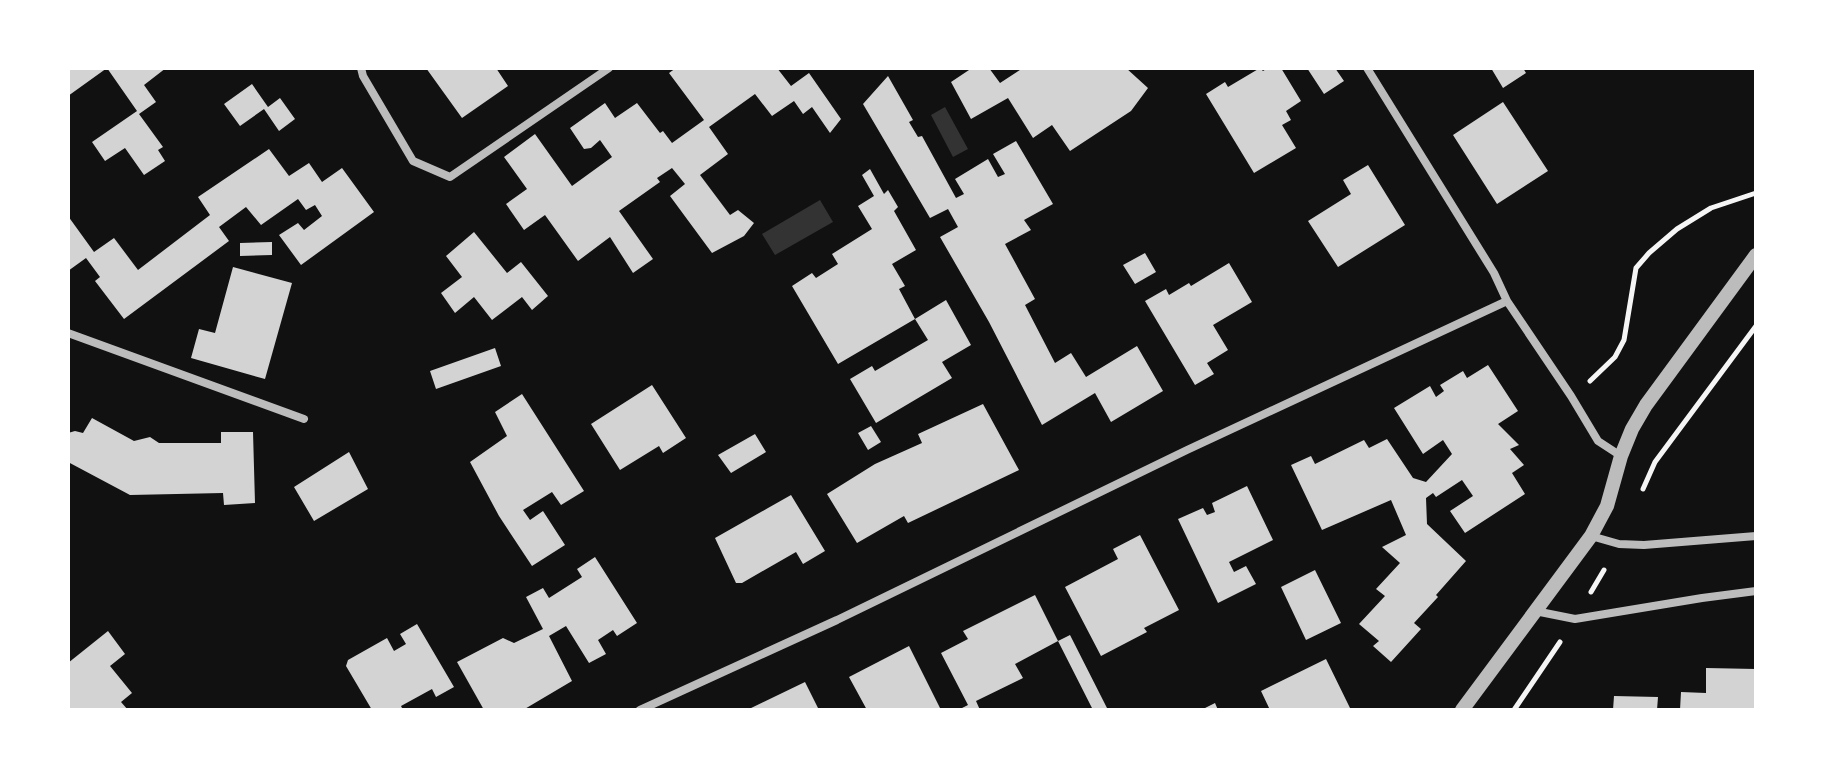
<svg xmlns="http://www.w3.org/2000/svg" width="1824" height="778" font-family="Poppins,sans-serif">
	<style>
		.water { fill: #333 }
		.building { fill: #d3d3d3 }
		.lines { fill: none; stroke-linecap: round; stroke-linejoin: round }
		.path { stroke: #f5f5f5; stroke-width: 5 }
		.minor { stroke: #bcbcbc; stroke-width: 8 }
		.tertiary { stroke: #bcbcbc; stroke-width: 14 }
	</style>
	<rect width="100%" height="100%" fill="#111"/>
	<path class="water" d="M945,107L968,149L953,157L931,115Z
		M820,200L833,222L775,255L762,234Z"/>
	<path class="building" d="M68,68H166L144,85L156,102L139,114L163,147L158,150L165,161L144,175L125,148L105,161L92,142L137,111L107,68L68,96Z
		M426,68H496L508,86L462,118Z
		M676,68H777L791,86L809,73L841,119L830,133L812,107L803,114L794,101L772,116L755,94L709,127L728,154L700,175L730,215L738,210L754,223L744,236L712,253L670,196L685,184L672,168L657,178L660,182L619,211L653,259L633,273L610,237L578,261L545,215L524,230L506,204L527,189L504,157L535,134L572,186L612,157L600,140L591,148L584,149L570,128L605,103L615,118L637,103L660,133L663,131L672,143L704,120L669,73Z
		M972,68H989L1000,83L1023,68H1126L1148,88L1131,111L1070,151L1052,125L1033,138L1008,98L971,119L951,82Z
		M1260,68L1263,71L1268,68H1281L1301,101L1286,111L1291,120L1282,125L1296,148L1254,173L1206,94L1225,82L1228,87Z
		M1307,68H1335L1344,81L1324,94Z
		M1491,68H1523L1526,73L1503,88Z
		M888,76L913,120L909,122L918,137L922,136L956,198L964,194L955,179L988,159L998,177L1005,174L993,154L1016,141L1053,204L1024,220L1031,230L1005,244L1035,299L1025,305L1055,363L1071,353L1086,377L1137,346L1163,391L1111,422L1095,393L1042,425L989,322L940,237L958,227L948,209L930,218L863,104Z
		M252,84L268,107L280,98L295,119L279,131L264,109L240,126L224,104Z
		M1503,102L1548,171L1497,204L1453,135Z
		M269,149L289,176L309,163L322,182L342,168L374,212L301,265L279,235L298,223L304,230L322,216L315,205L306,210L298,199L261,225L246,207L219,227L229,241L124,319L95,281L100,277L86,258L68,271V216L94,252L114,238L138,270L210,215L198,197Z
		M1368,165L1405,225L1338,267L1308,221L1351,194L1343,180Z
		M870,169L884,194L888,190L898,207L894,211L916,250L892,264L905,286L899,289L915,319L946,300L971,345L942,362L952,378L876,423L850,379L872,366L875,371L928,340L915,319L838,364L792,286L812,273L816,278L838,264L832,254L872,229L858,206L874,196L862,175Z
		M474,232L507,273L521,262L548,296L532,310L522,297L492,320L474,297L455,313L441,293L462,277L446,256Z
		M272,242V255L240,256V243Z
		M1145,253L1156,272L1135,284L1123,265Z
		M1229,263L1252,302L1213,325L1228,350L1207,363L1214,374L1195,385L1145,301L1166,289L1169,295L1189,283L1191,286Z
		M233,267L292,283L265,379L191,358L199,329L215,333Z
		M495,348L501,366L436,389L430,371Z
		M1488,365L1518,411L1498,424L1519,445L1510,449L1524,465L1512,473L1525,494L1465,533L1450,511L1473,496L1462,480L1436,497L1433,493L1426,498L1427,524L1466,561L1436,595L1438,597L1414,623L1421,629L1391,662L1373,646L1379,641L1359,624L1385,596L1376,589L1400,563L1382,547L1406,535L1391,500L1322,530L1291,465L1311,456L1315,464L1364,440L1369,448L1387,439L1413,478L1426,482L1452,454L1443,440L1423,454L1394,408L1430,386L1436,397L1444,391L1440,385L1463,371L1467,378Z
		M652,385L686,438L663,453L659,446L620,470L591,424Z
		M522,394L584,491L561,505L552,492L523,510L530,520L543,511L565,545L532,566L499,516L470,462L507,436L495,412Z
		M983,404L1019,470L908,523L904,516L857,543L827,494L875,464L922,443L918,434Z
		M92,418L134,441L150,437L159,443H221V432H253L255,503L224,505L223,493L130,495L68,462V433L75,431L83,433Z
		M871,426L881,442L868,450L858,433Z
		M755,434L766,452L731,473L718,455Z
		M349,452L368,489L314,521L294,487Z
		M1247,486L1273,540L1229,562L1234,572L1246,566L1256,584L1218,603L1178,519L1203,508L1207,515L1215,512L1212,503Z
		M791,495L825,551L803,564L796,552L742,583H736L715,538Z
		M1140,535L1179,610L1144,628L1147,632L1101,656L1065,587L1118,559L1113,549Z
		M595,557L637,623L617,636L613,630L598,640L606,654L589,663L566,626L549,636L572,681L523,710H484L457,662L503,638L514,643L543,629L526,597L543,588L549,598L582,577L577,569Z
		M1315,570L1341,623L1306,640L1281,587Z
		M1035,595L1058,641L1070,635L1108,710H1093L1058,641L1015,664L1023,678L976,701L980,710H958L968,705L941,653L968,639L963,631Z
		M417,624L454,687L436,697L432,689L401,706L403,710H372L346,666L348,660L387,638L394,651L406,644L400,634Z
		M108,631L125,654L110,666L132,693L121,702L128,710H68V663Z
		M909,646L941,710H867L849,677Z
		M1326,659L1350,708L1346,710H1270L1261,691Z
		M1706,668L1756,669V710H1680L1681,692L1706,693Z
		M805,682L819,710H747Z
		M1614,696L1658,697L1657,710H1613Z
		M1215,703L1218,710H1201Z"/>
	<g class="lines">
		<path class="path" d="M1590,381L1615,357L1624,340L1636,268L1649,253L1677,229L1711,208L1756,193
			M1643,489L1655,462L1756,326
			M1591,592L1604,570
			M1514,710L1560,642"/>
		<path class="minor" d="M361,68L363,76L413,161L450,177L609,68
			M1367,68L1494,273L1507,301L1571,396L1598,441L1621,456
			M68,333L304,419
			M1591,536L1619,544L1644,545L1756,536
			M1535,611L1575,619L1702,598L1756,591
			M640,710L837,620L1187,450L1507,301"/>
		<path class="tertiary" d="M1462,710L1591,536L1607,506L1621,456L1632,429L1646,405L1756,255"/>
	</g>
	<rect width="1824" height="778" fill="none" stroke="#ffffff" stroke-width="140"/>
</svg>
